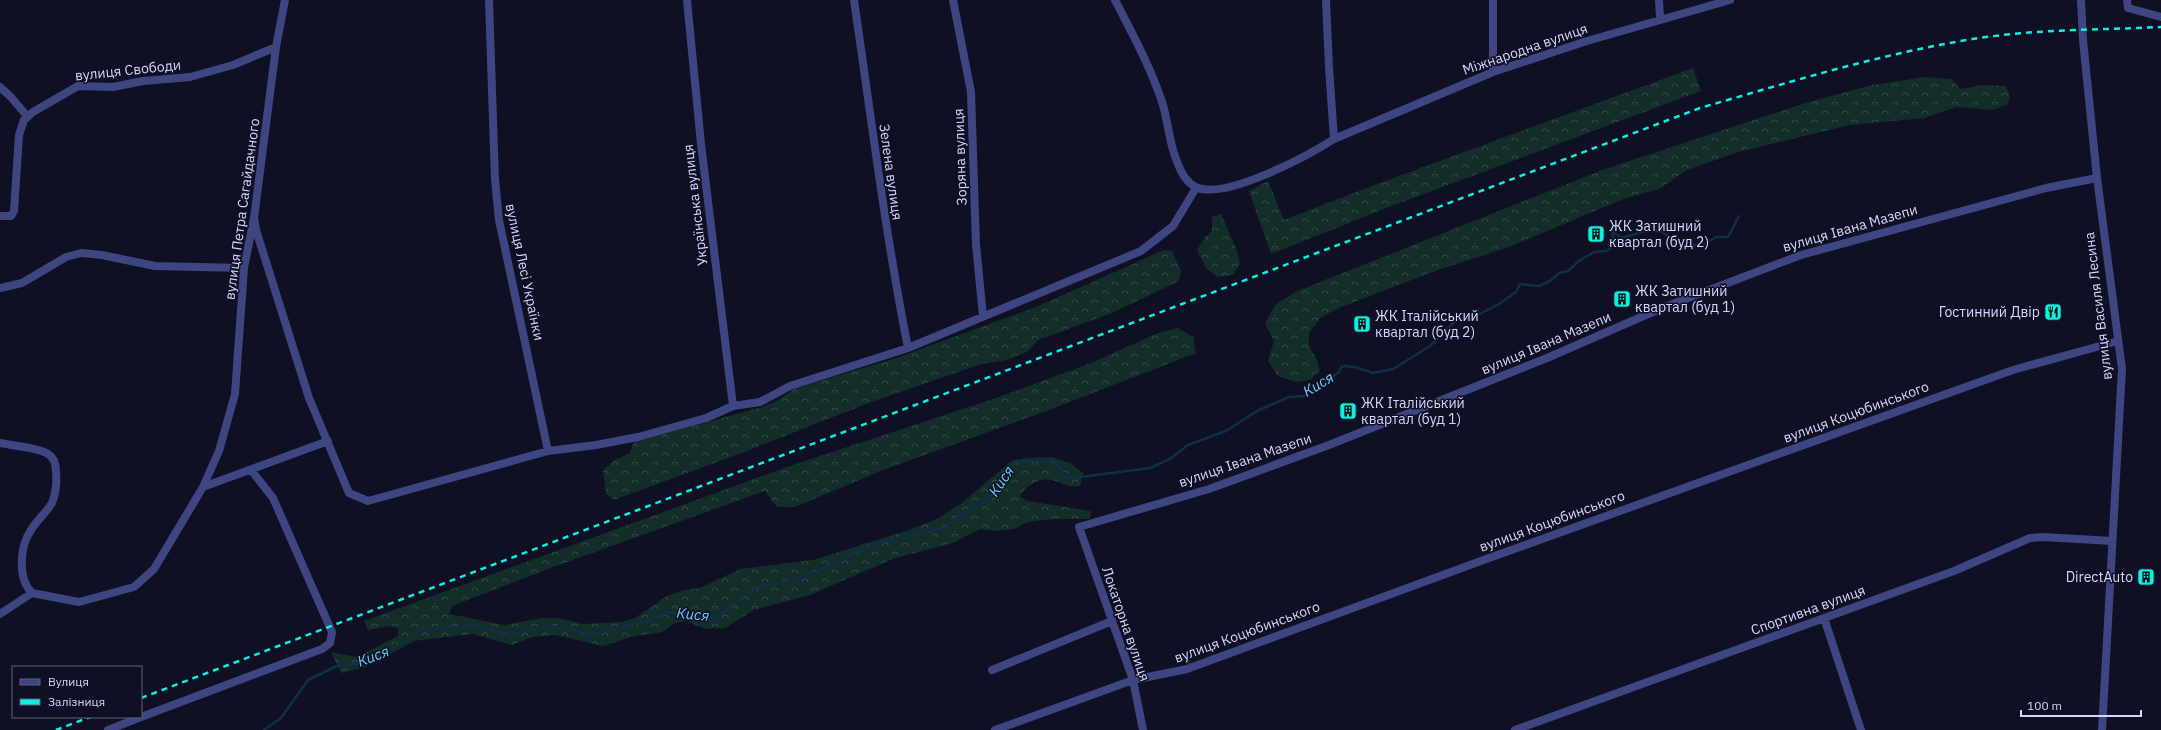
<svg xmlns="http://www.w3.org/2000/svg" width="2161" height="730" font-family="'IBM Plex Sans',sans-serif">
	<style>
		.forest { fill: url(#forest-crowns) }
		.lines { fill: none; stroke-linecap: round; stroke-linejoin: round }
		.stream { stroke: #102f47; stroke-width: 2.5 }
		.minor { stroke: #3d4680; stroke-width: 8 }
		.tertiary { stroke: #3d4680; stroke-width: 8 }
		.rail { stroke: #0cf1df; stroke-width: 2.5; stroke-dasharray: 6 5; stroke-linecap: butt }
		.labels { text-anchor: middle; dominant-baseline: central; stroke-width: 3; stroke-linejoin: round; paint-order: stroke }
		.street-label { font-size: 14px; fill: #d4d7fd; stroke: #0f1024 }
		.poi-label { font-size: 14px; fill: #d4d7fd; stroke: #0f1024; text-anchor: start }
		.water-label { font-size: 15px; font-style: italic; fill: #68cef8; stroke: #0f1024 }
	</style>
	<defs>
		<pattern id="forest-crowns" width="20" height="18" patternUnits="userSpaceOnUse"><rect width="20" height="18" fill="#132d28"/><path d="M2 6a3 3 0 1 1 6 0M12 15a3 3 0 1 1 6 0" fill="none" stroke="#344b48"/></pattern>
	</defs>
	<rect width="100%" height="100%" fill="#0f1024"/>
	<path class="forest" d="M1693,68L1701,91L1389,207L1271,254L1249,191L1268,181L1284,220L1377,184Z
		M1925,77L1951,79L1961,89L1982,85L2006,86L2010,96L2008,104L1993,110L1956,107L1924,118L1850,125L1738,152L1687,170L1659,189L1623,199L1509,247L1438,270L1341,307L1321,317L1309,333V346L1317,360L1320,371L1310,380L1296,382L1278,376L1268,361L1274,341L1265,323L1275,305L1297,291L1605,169L1805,103L1872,85Z
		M1221,214L1236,248L1240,264L1233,275L1217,277L1206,268L1197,250L1205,237L1212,231V217Z
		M1164,250L1172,251L1181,271L1179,281L1112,313L1038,340L1027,352L1007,360L981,364L866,404L747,451L614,500L606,494L603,470L616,459L629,454L634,442L762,407L777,401L794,389L896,358L1036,307Z
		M1178,328L1193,337L1196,353L1049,410L883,470L795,507H777L765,491L553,567L452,606L449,614L504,625L542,618H557L583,624L622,622L635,618L667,596L684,590L700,588L740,569L813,560L906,531L935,520L962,503L1010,462L1027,458L1052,457L1070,463L1083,473L1080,486C1067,488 1064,483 1052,480C1040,477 1025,486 1020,496L1027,501L1091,511L1090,519H1052L1028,522L1014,529L997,531L980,529L953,543L895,558L810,595L754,610L725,628L706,629L686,621L675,623L662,632L631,637L603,646L555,635L532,637L512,645L473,634L438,638L414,641L366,667L341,673L331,652L357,657L398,636V628L389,626L368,630L364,621L787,467L1002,396L1091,363L1158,333Z"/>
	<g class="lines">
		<path class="stream" d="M264,730L281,718L308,680L339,665L358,664L381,654L403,643L419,630L477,625L507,635L547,626L564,627L590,635L649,620L670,612L716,618L753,588L804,577L875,544L945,528L971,508L987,501L1003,483L1014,461H1056L1065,478H1073L1150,468L1170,459L1188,445L1226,431L1257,411L1289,397L1304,396L1338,373L1342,366L1355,367L1373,373L1393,369L1430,346L1455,321L1480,314L1499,304L1516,292L1520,284L1539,286L1550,281L1559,273L1568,271L1580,260L1595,252L1607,251L1615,245L1612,231L1622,238L1645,231H1660L1670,237L1700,247L1716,237H1728L1739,216"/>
		<path class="minor" d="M489,0L495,180L499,220L548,451
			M687,0L701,144L733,406
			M854,0C871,116 885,232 908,348
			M953,0L971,92L976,245L983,316
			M1115,0C1132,33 1149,64 1161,99C1167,115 1168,133 1173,150C1177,162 1182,179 1194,186C1221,203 1309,155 1334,139L1493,72L1587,41L1730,0
			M1326,0L1329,67L1334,139
			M1493,0V72
			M1659,0L1660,19
			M2127,0L2128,8L2161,17
			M0,87L10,96L27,116
			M0,216H11L14,211L19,135L24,120L33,112L78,86L113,87L143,81L190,77L233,65L276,47
			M254,218L256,230L309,398L349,493L368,501L548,451L596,445L638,437L706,418L733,406L760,402L790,386L908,348L1141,251L1173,226L1196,188
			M0,288L22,283L66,257L81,253L102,255L155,266L244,268
			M0,443C13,446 37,447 48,454C55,458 56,465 56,472C57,483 56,493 52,503C46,513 37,520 31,530C20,546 17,578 32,593
			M203,487L328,441
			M0,614L32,593L79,602L134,587L154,569L203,487L219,451L235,394L244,268L254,218L276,47L285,0
			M1824,618L1861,730
			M992,670L1112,621
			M141,717L322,649L330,643L332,632L273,498L251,470
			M108,730L141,717
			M995,730L1133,680L1187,669L1489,558L2013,370L2118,341
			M1143,730L1133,680L1079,527L1209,489L1329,445L1547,358L1662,308L1801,255L2046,188L2097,178
			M1515,730L1954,571L2030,538L2043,537L2112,541"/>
		<path class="tertiary" d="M2081,0L2083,40L2097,178L2122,369L2102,730"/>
		<path class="rail" d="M141,698L1700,108C1790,82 1880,54 1973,39C2035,29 2099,30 2161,27
			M56,730L90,717"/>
	</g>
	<defs>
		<symbol id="building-square" viewBox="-11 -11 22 22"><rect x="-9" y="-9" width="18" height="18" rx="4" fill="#0cf1df" stroke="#0f1024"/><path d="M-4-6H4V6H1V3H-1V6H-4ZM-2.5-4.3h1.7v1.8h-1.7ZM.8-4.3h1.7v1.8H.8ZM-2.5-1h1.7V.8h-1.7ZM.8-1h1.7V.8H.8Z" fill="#111"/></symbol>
		<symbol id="restaurant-square" viewBox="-11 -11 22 22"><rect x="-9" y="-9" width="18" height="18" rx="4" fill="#0cf1df" stroke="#0f1024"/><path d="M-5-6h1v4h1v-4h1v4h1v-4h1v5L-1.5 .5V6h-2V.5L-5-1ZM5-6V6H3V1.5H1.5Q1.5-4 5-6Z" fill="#111"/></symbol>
	</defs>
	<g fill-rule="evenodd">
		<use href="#building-square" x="1586" y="224" width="20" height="20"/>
		<use href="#building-square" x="1612" y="289" width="20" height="20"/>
		<use href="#restaurant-square" x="2043" y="302" width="20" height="20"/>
		<use href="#building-square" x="1352" y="314" width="20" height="20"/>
		<use href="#building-square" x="1338" y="401" width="20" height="20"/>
		<use href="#building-square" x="2136" y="567" width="20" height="20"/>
	</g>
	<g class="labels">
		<g class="street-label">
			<text transform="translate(1525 49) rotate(-19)">Міжнародна вулиця</text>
			<text transform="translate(128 70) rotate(-6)">вулиця Свободи</text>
			<text transform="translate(960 157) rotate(-92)">Зоряна вулиця</text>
			<text transform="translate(891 172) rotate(82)">Зелена вулиця</text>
			<text transform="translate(695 205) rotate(-97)">Українська вулиця</text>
			<text transform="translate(242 209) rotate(-82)">вулиця Петра Сагайдачного</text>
			<text transform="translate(1850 228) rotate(-16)">вулиця Івана Мазепи</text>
			<text transform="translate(525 272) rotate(78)">вулиця Лесі Українки</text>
			<text transform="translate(2098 306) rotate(-97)">вулиця Василя Лесина</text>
			<text transform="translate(1546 343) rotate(-23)">вулиця Івана Мазепи</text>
			<text transform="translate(1856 412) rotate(-20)">вулиця Коцюбинського</text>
			<text transform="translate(1245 460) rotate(-19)">вулиця Івана Мазепи</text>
			<text transform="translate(1552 521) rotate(-20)">вулиця Коцюбинського</text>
			<text transform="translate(1808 610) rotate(-20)">Спортивна вулиця</text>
			<text transform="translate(1126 624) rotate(71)">Локаторна вулиця</text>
			<text transform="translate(1247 632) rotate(-20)">вулиця Коцюбинського</text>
		</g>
		<g class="poi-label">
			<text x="1609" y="226">ЖК Затишний<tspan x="1609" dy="16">квартал (буд 2)</tspan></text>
			<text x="1635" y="291">ЖК Затишний<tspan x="1635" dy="16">квартал (буд 1)</tspan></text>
			<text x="2040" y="312" text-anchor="end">Гостинний Двір</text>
			<text x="1375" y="316">ЖК Італійський<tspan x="1375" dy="16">квартал (буд 2)</tspan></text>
			<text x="1361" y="403">ЖК Італійський<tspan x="1361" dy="16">квартал (буд 1)</tspan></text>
			<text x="2133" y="577" text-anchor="end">DirectAuto</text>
		</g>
		<g class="water-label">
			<text transform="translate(1318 384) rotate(-31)">Кися</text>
			<text transform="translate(1001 481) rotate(-56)">Кися</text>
			<text transform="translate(693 614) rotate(6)">Кися</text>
			<text transform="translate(373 656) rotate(-21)">Кися</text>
		</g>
	</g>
	<rect x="12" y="666" width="130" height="52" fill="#0f1024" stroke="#5e607b"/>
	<rect x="20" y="679" width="20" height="6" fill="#3d4680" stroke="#5e607b"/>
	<text x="48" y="686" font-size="12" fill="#d4d7fd">Вулиця</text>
	<rect x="20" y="699" width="20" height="6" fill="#0cf1df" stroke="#5e607b"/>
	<text x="48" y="706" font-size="12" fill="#d4d7fd">Залізниця</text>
	<path d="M2021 710v6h120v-6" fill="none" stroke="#d4d7fd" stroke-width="2"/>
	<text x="2027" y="710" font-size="12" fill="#d4d7fd" stroke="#0f1024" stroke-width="3" paint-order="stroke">100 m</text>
</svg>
